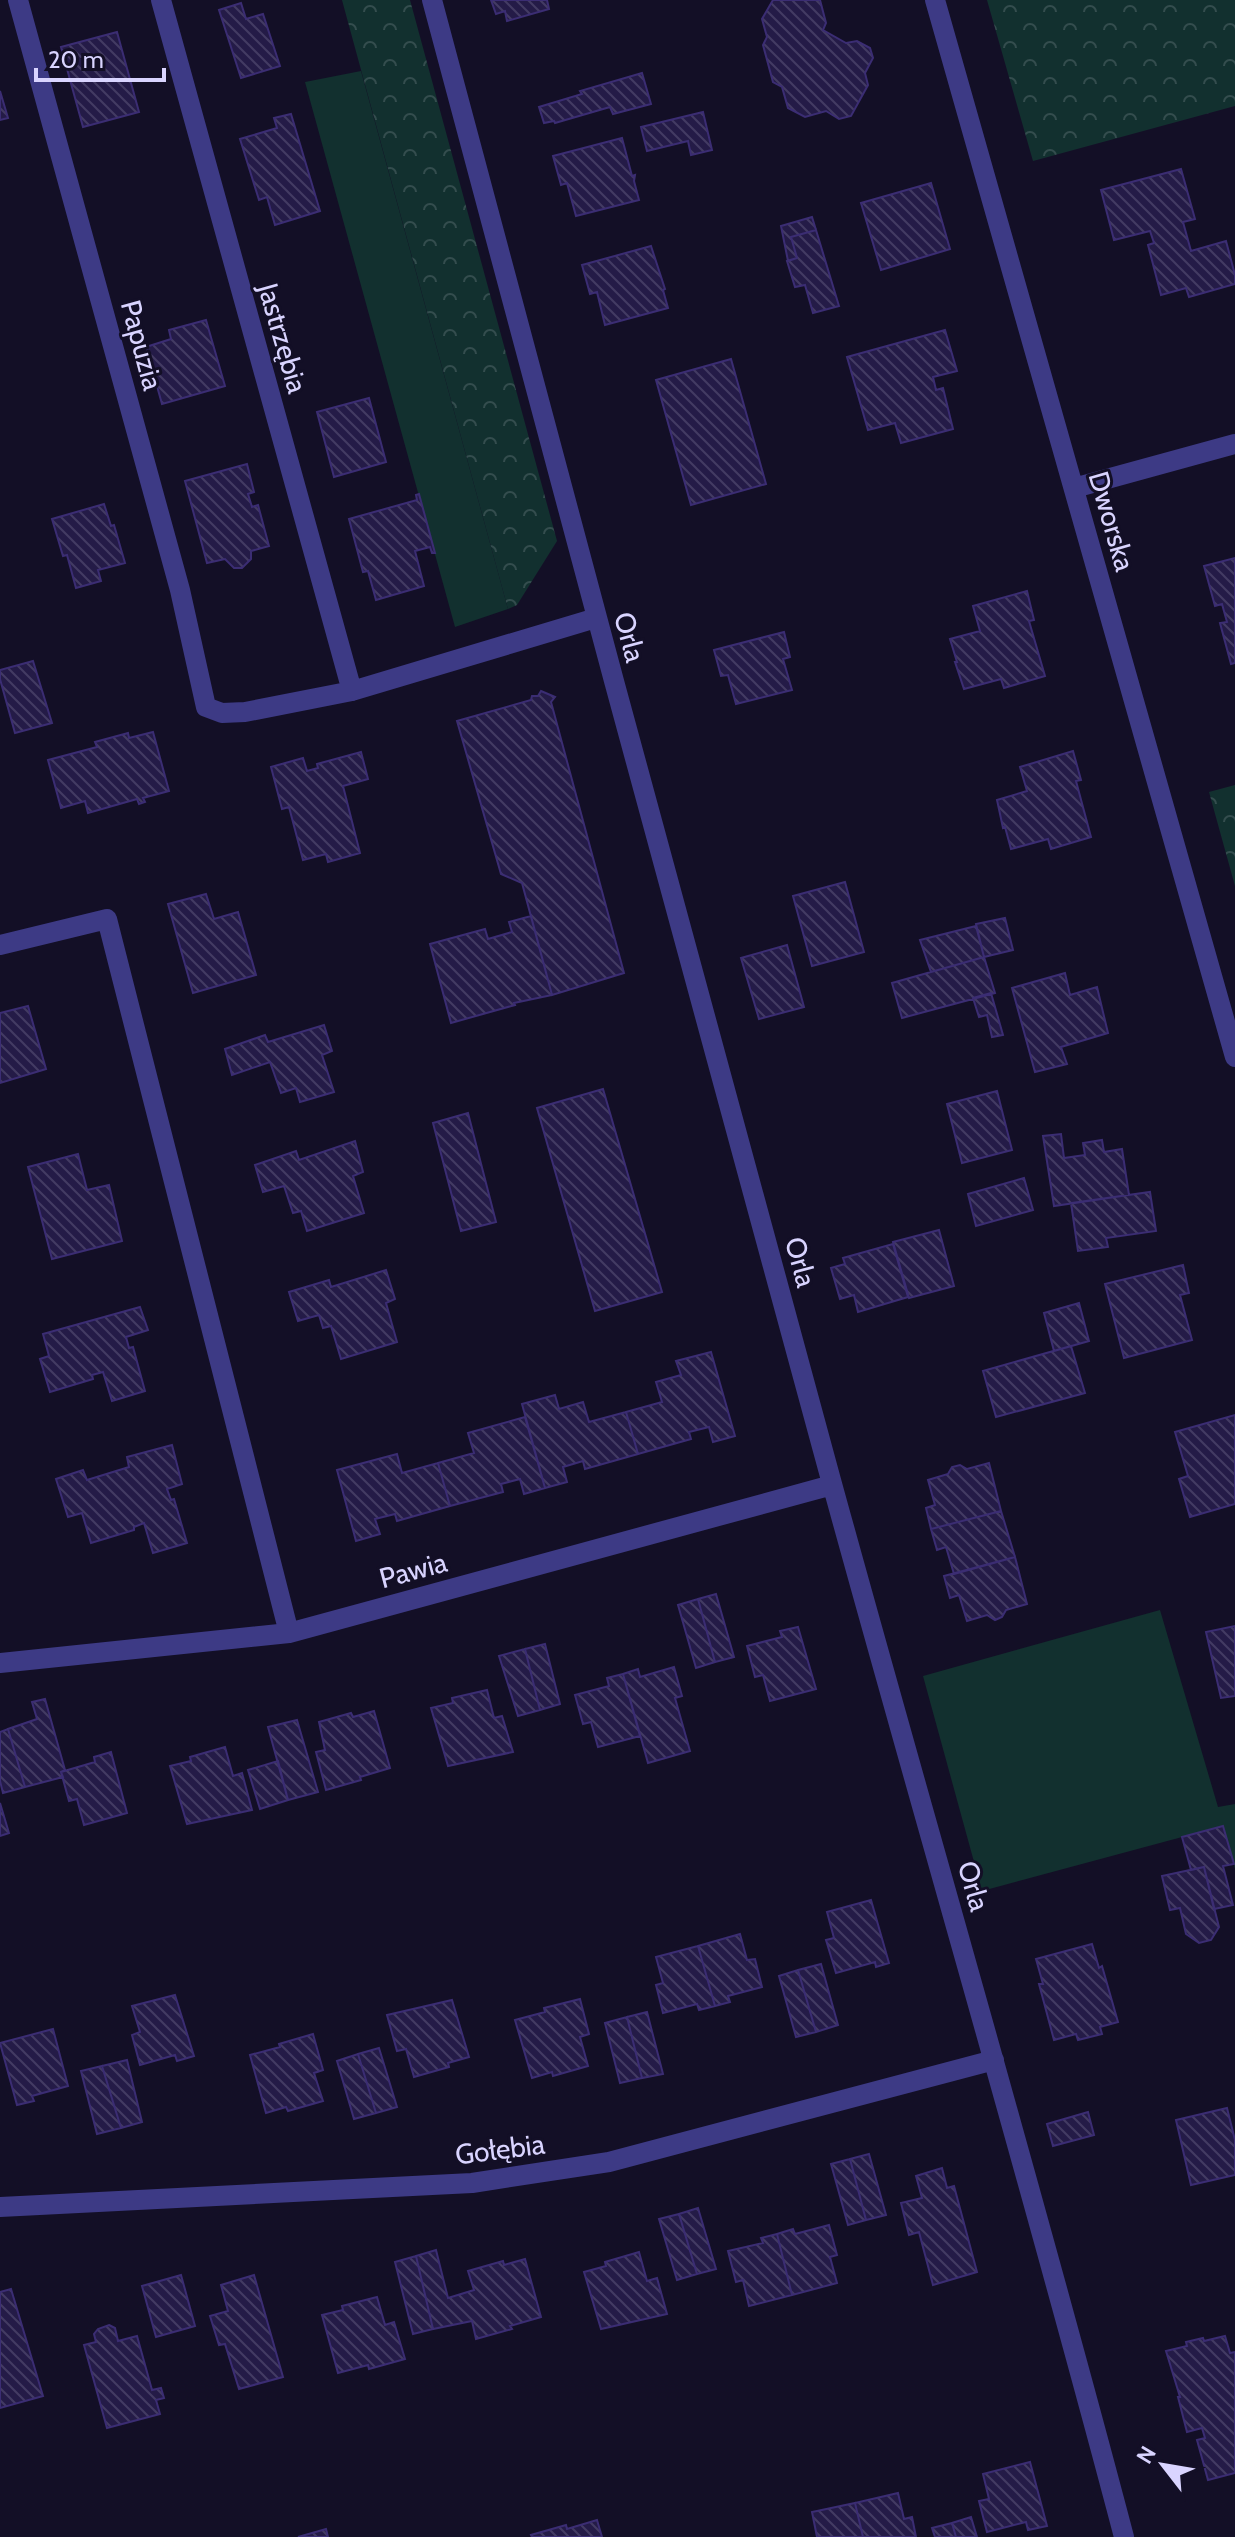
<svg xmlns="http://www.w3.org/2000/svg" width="1235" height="2537" font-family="Cabin,sans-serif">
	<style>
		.green { fill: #12302f }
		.forest { fill: url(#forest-crowns) }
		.building { fill: url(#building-back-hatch); stroke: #3b2d73; stroke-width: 2 }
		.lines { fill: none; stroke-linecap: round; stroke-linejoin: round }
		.minor { stroke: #3d3a85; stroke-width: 20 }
		.labels { text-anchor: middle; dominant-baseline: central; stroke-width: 6; stroke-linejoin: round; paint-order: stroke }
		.street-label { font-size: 28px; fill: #d9d4ff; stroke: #130f26 }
	</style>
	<defs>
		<pattern id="forest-crowns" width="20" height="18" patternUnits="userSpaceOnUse" patternTransform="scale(2)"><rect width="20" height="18" fill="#12302f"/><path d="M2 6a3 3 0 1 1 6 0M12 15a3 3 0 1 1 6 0" fill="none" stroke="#344d4e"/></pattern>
		<pattern id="building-back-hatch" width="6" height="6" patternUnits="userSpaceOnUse" patternTransform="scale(2)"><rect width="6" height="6" fill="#241b47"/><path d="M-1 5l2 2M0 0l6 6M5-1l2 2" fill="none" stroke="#433b63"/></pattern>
	</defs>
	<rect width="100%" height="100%" fill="#130f26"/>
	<path class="green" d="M361,71L508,609L455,627L305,82Z
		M1160,1610L1218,1807L1235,1804V1869L1223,1826L982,1891L923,1676Z"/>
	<path class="forest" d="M342,0H410L557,541L517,605L508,609Z
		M987,0H1235V106L1033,161Z
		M1235,785V886L1209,792Z"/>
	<path class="building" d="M491,0H547L549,9L507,21L505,11L496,14Z
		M773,0H820L826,23L823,30L846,43L857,41L870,48L873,58L865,73L868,85L851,116L839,119L826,111L805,117L788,108L782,87L773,82L763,45L767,37L762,19Z
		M241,3L246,19L263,14L280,66L241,78L219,10Z
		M117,32L139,112L83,127L61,47Z
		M642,73L651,104L613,114L610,107L555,123L554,121L544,123L539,107L582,94L580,91Z
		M0,91L8,118L0,120Z
		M703,112L712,150L691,155L688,141L647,151L641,127Z
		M291,114L320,211L275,225L267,197L259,200L240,139L277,128L274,118Z
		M622,138L632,176L635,175L634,181L639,200L576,216L567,183L561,185L553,156Z
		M1181,169L1195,219L1183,222L1191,251L1226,241L1235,275V284L1189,297L1186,288L1161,295L1148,245L1154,243L1150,231L1114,240L1101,190Z
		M931,183L950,249L881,270L861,203Z
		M812,217L816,230L791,237L797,258L788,261L781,226Z
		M816,230L839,306L813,313L805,285L795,287L787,261L797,258L791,237Z
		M651,246L665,289L663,290L668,308L605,325L597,292L590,294L582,265Z
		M206,320L225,386L162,404L146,347L171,339L169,330Z
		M945,330L957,371L933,377L936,390L943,388L953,429L901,443L895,423L868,430L847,357Z
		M731,359L766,484L691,505L656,380Z
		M369,398L386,462L334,477L317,412Z
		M247,464L254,492L248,494L252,507L258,505L269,546L251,551V559L242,568H234L225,559L207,563L185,481Z
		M419,494L435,553H432L430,547L415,551L424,586L376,600L368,571L363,572L349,519L417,500L416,495Z
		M104,504L111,526L114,525L125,563L98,570L101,581L76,588L67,555L63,556L52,519Z
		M1235,558V663L1231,664L1220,623L1227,622L1222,604L1215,606L1204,566Z
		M1027,591L1034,620L1029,621L1045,676L1004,688L1001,679L964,689L955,662H957L950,639L980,631L973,606Z
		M784,632L790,657L783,659L792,690L736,704L728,675L721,676L714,650Z
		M33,661L52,723L15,733L0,679V670Z
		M541,691L555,697L551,702L624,973L552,995L522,883L501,874L457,721L531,700L532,696H538Z
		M153,732L169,791L143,798L145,802L139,804L137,799L88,813L85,801L61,808L48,760L97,747L95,742L128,733L129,738Z
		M1073,751L1081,780L1076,781L1091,837L1051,849L1048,839L1011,849L1005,827L1003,828L997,800L1027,791L1020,767Z
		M361,752L368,779L343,786L360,853L328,862L326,854L303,860L289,807L282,809L271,767L303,758L307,771L318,768L317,764Z
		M845,882L864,952L812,966L793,896Z
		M206,894L214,919L238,912L256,975L193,993L168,904Z
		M531,916L552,995L514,1003L515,1005L451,1023L430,944L485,929L488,939L512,932L509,922Z
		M1005,918L1013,950L984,957L976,924Z
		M976,926L984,957L931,972L920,940Z
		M787,945L804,1007L759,1019L741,958Z
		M984,957L995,993L902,1018L892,983Z
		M1065,973L1070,995L1097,987L1108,1033L1061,1047L1067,1064L1035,1072L1012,988Z
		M991,993L1003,1035L992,1037L987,1015L979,1017L973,998Z
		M28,1006L46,1069L0,1083V1013Z
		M324,1025L332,1051L322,1055L334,1092L300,1102L296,1088L281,1093L270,1062L232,1075L225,1049L265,1035L268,1042Z
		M603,1089L662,1292L595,1311L537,1108Z
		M997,1091L1012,1150L962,1163L947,1104Z
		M468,1113L496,1222L461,1231L433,1123Z
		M1061,1134L1064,1158L1085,1155L1083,1143L1102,1140L1104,1152L1122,1149L1129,1195L1054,1206L1043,1136Z
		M355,1141L363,1172L353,1176L364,1213L307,1231L301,1211L293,1213L284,1186L263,1192L255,1165L296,1151L299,1160Z
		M78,1154L87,1190L109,1185L122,1241L52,1259L28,1167Z
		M1024,1178L1033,1210L976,1226L968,1194Z
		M1150,1192L1156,1231L1106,1238L1108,1247L1078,1251L1071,1203Z
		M939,1230L954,1286L909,1298L893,1242Z
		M893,1244L908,1297L858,1312L854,1295L840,1299L831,1268L845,1264L843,1258Z
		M1183,1265L1189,1293L1180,1295L1192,1340L1124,1358L1105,1284Z
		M386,1270L395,1299L386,1303L397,1342L341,1359L331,1326L323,1328L319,1315L298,1321L289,1292L329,1280L331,1287Z
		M1079,1303L1089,1341L1054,1351L1044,1313Z
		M140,1307L148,1330L126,1337L129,1348L133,1347L145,1391L112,1401L103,1372L92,1375L93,1379L50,1392L40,1359L49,1356L43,1334Z
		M1071,1346L1085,1393L996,1417L983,1371Z
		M711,1352L735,1436L713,1442L709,1427L689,1432L691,1439L638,1454L626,1412L662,1402L656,1382L681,1375L676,1361Z
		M555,1395L559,1409L583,1402L589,1422L626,1412L638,1454L585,1469L583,1461L563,1467L567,1482L545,1488L522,1404Z
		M1235,1415V1504L1190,1517L1179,1479L1188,1476L1175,1432Z
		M525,1417L545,1488L524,1494L520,1479L501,1484L503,1492L450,1506L438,1463L474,1453L468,1433Z
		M172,1445L182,1484L167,1489L171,1500L174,1499L187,1543L153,1553L144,1523L134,1527V1530L91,1543L82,1513L68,1517L56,1479L83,1470L87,1480L129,1467L127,1457Z
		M397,1454L402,1473L438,1463L450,1506L397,1521L395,1514L375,1519L380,1534L356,1541L337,1470Z
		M989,1463L1001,1511L931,1529L926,1508L935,1505L928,1480L948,1474L952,1467L960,1465L967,1469Z
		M1001,1511L1015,1557L954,1574L946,1547L937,1550L931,1529Z
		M1015,1557L1027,1604L1006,1610L1002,1617L995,1620L987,1615L967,1621L959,1595L950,1598L944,1576Z
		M716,1594L734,1657L715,1662L698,1599Z
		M698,1599L715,1662L696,1668L678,1605Z
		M1235,1626V1696L1221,1698L1206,1632Z
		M798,1627L816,1689L770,1701L763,1675L755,1677L747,1646L782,1637L780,1631Z
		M545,1644L560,1704L540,1710L525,1649Z
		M525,1649L540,1710L518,1716L499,1656Z
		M674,1667L682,1696L675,1698L690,1751L648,1763L623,1674L638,1669L640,1677Z
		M623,1674L640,1736L598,1747L591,1722L583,1724L575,1695L609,1686L607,1678Z
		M487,1690L494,1718L502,1716L513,1752L448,1766L431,1708L453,1703L452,1698Z
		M45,1699L65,1770L61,1772L63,1777L25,1787L8,1729L37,1719L32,1702Z
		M374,1711L390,1768L360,1777L361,1780L326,1790L316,1752L325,1750L319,1722L351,1713L353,1717Z
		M297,1720L318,1792L288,1800L268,1727Z
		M8,1729L25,1787L3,1793L0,1781V1732Z
		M225,1747L233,1776L242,1773L252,1810L187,1824L170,1766L191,1761L190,1757Z
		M111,1752L127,1813L84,1825L77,1799L69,1801L61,1772L95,1762L94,1757Z
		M278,1761L288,1800L260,1809L248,1770Z
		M0,1803L9,1833L0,1836Z
		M1223,1826L1234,1864L1223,1866L1233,1905L1214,1909L1204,1867L1191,1870L1182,1837Z
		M1204,1867L1219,1927L1211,1940L1199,1943L1186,1934L1180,1908L1170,1910L1162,1876Z
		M871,1900L889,1963L876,1967L875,1962L836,1973L826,1940L834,1938L827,1912Z
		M740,1934L747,1960L755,1959L762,1987L728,1996L730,2002L715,2006L698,1946Z
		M1092,1944L1099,1968L1102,1966L1118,2022L1100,2027L1102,2034L1078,2040L1076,2034L1054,2040L1039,1984H1043L1036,1959Z
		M698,1946L715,2006L699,2010L697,2004L663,2013L656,1985L663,1983L656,1957Z
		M821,1964L838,2025L816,2032L798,1970Z
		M798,1970L816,2032L796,2037L779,1976Z
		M175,1995L194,2056L177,2061L175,2055L140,2065L132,2035L140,2032L132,2006Z
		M580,1999L589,2034L580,2037L588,2066L553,2076L552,2072L532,2078L515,2020L545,2012L544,2008Z
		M452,2000L469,2057L448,2063L449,2067L414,2077L406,2049L397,2051L387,2015Z
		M647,2012L663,2074L642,2078L627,2017Z
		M627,2017L642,2078L620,2083L605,2023Z
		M53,2029L68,2086L32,2096L34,2101L17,2105L0,2043Z
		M313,2034L323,2070L314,2073L323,2101L288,2111L286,2107L266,2113L250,2055L280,2047L279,2044Z
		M379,2048L397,2107L376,2113L358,2054Z
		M358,2054L376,2113L354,2119L337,2061Z
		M127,2060L142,2122L121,2128L102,2066Z
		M102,2066L121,2128L97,2134L81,2071Z
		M1227,2108L1235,2140V2175L1191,2185L1176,2120Z
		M1088,2112L1094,2135L1053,2146L1047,2124Z
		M869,2154L886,2215L866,2220L850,2159Z
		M850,2159L866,2220L848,2225L831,2164Z
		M942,2168L947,2188L954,2186L977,2272L933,2285L919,2232L909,2235L901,2203L922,2198L916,2176Z
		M698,2208L716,2269L697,2274L679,2214Z
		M679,2214L697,2274L677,2280L659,2219Z
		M829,2225L837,2255L830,2257L837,2283L792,2295L777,2234L793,2229L795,2234Z
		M777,2234L792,2295L749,2306L743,2280L736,2282L728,2251L763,2243L761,2238Z
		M436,2250L448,2298L474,2290L468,2271L503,2261L504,2265L525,2259L541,2317L510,2326L512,2329L476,2339L472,2321L433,2329L416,2256Z
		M639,2252L647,2281L657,2278L667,2314L601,2329L584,2272L606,2266L605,2262Z
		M416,2256L433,2329L413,2334L395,2262Z
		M181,2275L195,2326L156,2337L142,2286Z
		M254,2275L283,2377L239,2389L225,2344L219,2345L210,2316L228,2311L221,2285Z
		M11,2289L43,2396L0,2408V2292Z
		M377,2297L385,2325L394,2322L405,2359L369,2369L368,2365L338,2373L322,2315L343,2310L342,2306Z
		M109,2325L115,2328L118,2341L137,2336L152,2390L161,2388L164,2398L156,2400L160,2414L107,2428L84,2345L96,2342L94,2334L98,2329Z
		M1225,2336L1230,2353L1235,2352V2473L1208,2480L1197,2440L1205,2438L1202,2428L1187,2432L1178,2397H1180L1166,2351L1187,2346L1186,2342L1203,2338L1204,2341Z
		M1030,2462L1047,2526L1028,2530L1026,2522L987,2532L979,2501L989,2499L983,2474Z
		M898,2493L904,2519L912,2517L916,2537H863L855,2503Z
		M855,2503L863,2537H817L812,2512Z
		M971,2517L977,2537H956L952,2523Z
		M597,2520L602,2537H532L531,2535L566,2525L567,2529Z
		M952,2523L956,2537H935L932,2528Z
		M326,2529L328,2537H298Z"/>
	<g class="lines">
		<path class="minor" d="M18,0L180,590L206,707L222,713L245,712L352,691L596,618
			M161,0L352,691
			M432,0C563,494 696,987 831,1480C928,1833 1031,2183 1124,2537
			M935,0L1235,1057
			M1074,488L1235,444
			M0,945L107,919L289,1633
			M0,1663L289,1633L832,1485
			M0,2207L472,2183L609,2162L994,2060"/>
	</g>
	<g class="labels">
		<g class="street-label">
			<text transform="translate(283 338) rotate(74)">Jastrzębia</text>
			<text transform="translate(142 345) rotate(75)">Papuzia</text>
			<text transform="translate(1112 521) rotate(74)">Dworska</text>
			<text transform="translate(630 637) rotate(75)">Orla</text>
			<text transform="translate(801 1262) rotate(75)">Orla</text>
			<text transform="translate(413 1570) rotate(-15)">Pawia</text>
			<text transform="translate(974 1886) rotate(74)">Orla</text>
			<text transform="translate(500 2149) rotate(-7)">Gołębia</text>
		</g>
	</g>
	<g transform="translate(1163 2465) rotate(301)" stroke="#130f26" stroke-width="6" paint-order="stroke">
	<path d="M0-6L14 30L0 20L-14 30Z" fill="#d9d4ff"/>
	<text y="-12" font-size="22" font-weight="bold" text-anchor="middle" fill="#d9d4ff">N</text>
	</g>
	<path d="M36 68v12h128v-12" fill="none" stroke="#d9d4ff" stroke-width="4"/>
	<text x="48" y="68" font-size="24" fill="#d9d4ff" stroke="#130f26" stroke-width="6" paint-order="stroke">20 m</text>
</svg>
